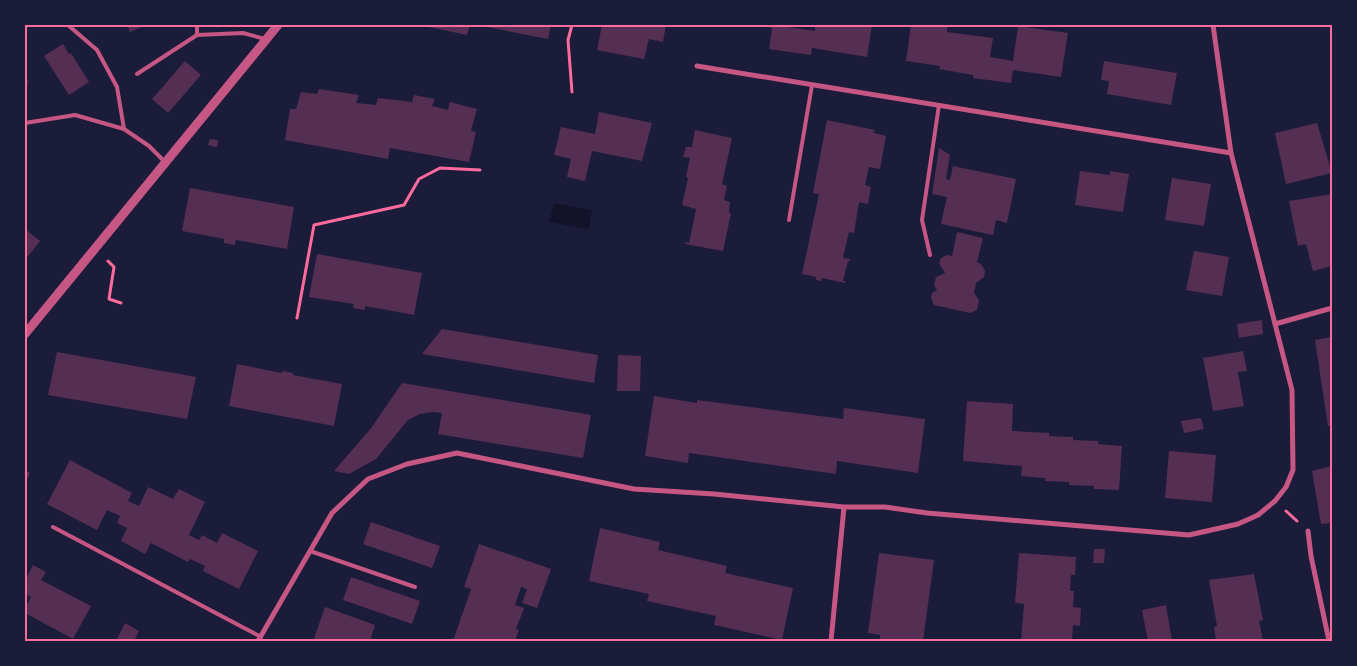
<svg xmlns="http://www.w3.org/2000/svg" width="1357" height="666" font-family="Lato,sans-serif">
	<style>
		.water { fill: #12122b }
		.building { fill: #542f53 }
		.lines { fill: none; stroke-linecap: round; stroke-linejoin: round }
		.path { stroke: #ff6b9d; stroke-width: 3 }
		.service { stroke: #c65784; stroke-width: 4 }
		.minor { stroke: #c65784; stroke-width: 5 }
		.tertiary { stroke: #c65784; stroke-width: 9 }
		.neatline { fill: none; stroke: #ff6b9d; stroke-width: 2 }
	</style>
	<rect width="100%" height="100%" fill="#1b1b3a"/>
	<path class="water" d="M554,203L592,210L589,229L549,222Z"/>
	<path class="building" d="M127,25H146L130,32Z
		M419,25H470L467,35Z
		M476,25H551L548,39Z
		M602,25H666L663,42L649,39L644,59L597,50Z
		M763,25H775L815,31V25H872L867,57L812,48L811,55L769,49L772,28Z
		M911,25L947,26V32L993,38L990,57L1013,61L1018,26L1068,33L1061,77L1013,70L1011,83L973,78V75L939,69L940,66L906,61Z
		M63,44L69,54L71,53L89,82L69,95L44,56Z
		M185,61L201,75L168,113L152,99Z
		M1104,61L1177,73L1171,105L1107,94L1109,81L1101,80Z
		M25,79L28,80L26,96H25Z
		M319,89L359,95L356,103L376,105L378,98L412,102L414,95L435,99L432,106L448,110L450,102L477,109L471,131L476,132L469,162L390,148L388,159L285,140L290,109H296L301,92L317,94Z
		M599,112L652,123L642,161L592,151L585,181L567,177L571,159L554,155L561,127L595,134Z
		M827,120L875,130L874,133L886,136L880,169L869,167L865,185L871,187L868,204L859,202L854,233L849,232L843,258L850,259V261H848L843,281H845V283L822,278V281L816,280V277L802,274L819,194L813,193Z
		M1317,123L1332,173L1286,184L1275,133Z
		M695,130L732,138L722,184L727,186L724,200L730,202L729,213H731L723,251L685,244V242L689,243L696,209L682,205L688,178L686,177L690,158L683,157L686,147H692Z
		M210,139L218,140L217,147L208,145Z
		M939,148L950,155L946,179L950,180L953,166L1016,179L1007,223L996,220L993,235L941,224L947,197L932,194Z
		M1080,171L1110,175V171L1129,174L1123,212L1075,205Z
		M1172,178L1211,184L1204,226L1165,220Z
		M190,188L294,207L287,249L236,240L235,245L224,243V239L182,231Z
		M1332,194V266L1313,271L1306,244L1298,246L1289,201Z
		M25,229L40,241L25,260Z
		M957,232L983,238L977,262L981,264L985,271L984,277L976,283L974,293L979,300L977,310L970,313L934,305L931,298L932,293L937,290L934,285L936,277L945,273L939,263L941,258L947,255L952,256Z
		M1194,251L1229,257L1222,296L1186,290Z
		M317,254L422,273L414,315L365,306V310L353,308L354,304L309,297Z
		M1262,320L1263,334L1239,338L1237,324Z
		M442,329L598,355L594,383L422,354Z
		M1332,337V426H1328L1315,340Z
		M1243,351L1247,371L1238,372L1244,406L1213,411L1203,358Z
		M57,352L196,377L187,419L48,395Z
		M618,355L641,356L640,391H617Z
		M237,364L282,373V371L293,373V375L342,384L334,426L229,406Z
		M402,383L591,415L583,458L438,434L442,413L432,412L420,414L408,420L376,459L349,474L334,471L372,427Z
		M654,396L697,403V400L843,419L844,408L925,419L918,473L837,461L836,474L689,453L688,463L645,456Z
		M967,401L1013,404L1012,431L1049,433V436L1073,437V440L1098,441V444L1122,446L1119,490L1094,489V486L1069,485V482L1045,481V478L1021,476L1022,466L963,461Z
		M1201,418L1204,429L1184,433L1181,421Z
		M1169,451L1216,455L1212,502L1165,498Z
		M70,460L132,493L128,501L139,506L148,487L173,499L179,489L205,502L189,535L199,540L202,535L217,543L222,533L258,551L239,589L203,571L205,566L190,559L188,562L151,543L145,554L121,541L127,528L117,523L120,516L107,510L97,530L47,504Z
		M1332,466V523L1321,524L1312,471Z
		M25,470L30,473L25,483Z
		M371,522L440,546L432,568L363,544Z
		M600,528L660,542L658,550L727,566L725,573L793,588L782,640L714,625L716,616L647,601L649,594L589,581Z
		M479,544L551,569L537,608L522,603L527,589L521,587L515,605L524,608L516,629L519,630L515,641H453L471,589L464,587Z
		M1094,549H1105L1104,563H1093Z
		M879,553L934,560L923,641H880V635L868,633Z
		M1019,553L1076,557L1075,575H1071L1070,591H1074L1073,607L1081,608L1080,626L1073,625L1072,639L1076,641H1021L1024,604L1015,603Z
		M33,565L46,572L41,580L91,606L73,639L25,613V609L31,597L25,594V581Z
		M1254,574L1263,620L1259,621L1263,641H1216L1214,627L1217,626L1209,580Z
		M351,577L420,601L412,624L343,600Z
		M1166,605L1172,641H1148L1142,610Z
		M325,607L375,625L370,641H313Z
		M125,623L139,631L134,641H116Z"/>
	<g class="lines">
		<path class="path" d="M572,92L568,40L572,25
			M108,261L114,267L109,299L121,303
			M297,318L314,225L404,205L419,179L440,168L480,170
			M1286,511L1297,521"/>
		<path class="service" d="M68,25L97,50L117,87L124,129
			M197,35V25
			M137,74L197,35L243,33L265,39
			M25,123L75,115L124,129L149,146L165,162
			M789,220L812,85
			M930,255L922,220L939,105
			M53,527L261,637
			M310,551L415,587"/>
		<path class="minor" d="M697,66L1231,153
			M1275,324L1332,308
			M1308,531L1311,556L1329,641
			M258,641L332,513L368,479L407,464L457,453L634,489L714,494L844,507H885L927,513L1189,535L1238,524L1258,515L1275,501L1286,487L1293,470L1292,390L1231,153L1213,25
			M831,641L844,507"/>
		<path class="tertiary" d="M25,334L278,25"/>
	</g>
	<rect width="1357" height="666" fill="none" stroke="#1b1b3a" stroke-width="52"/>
	<rect x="26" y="26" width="1305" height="614" class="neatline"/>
</svg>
